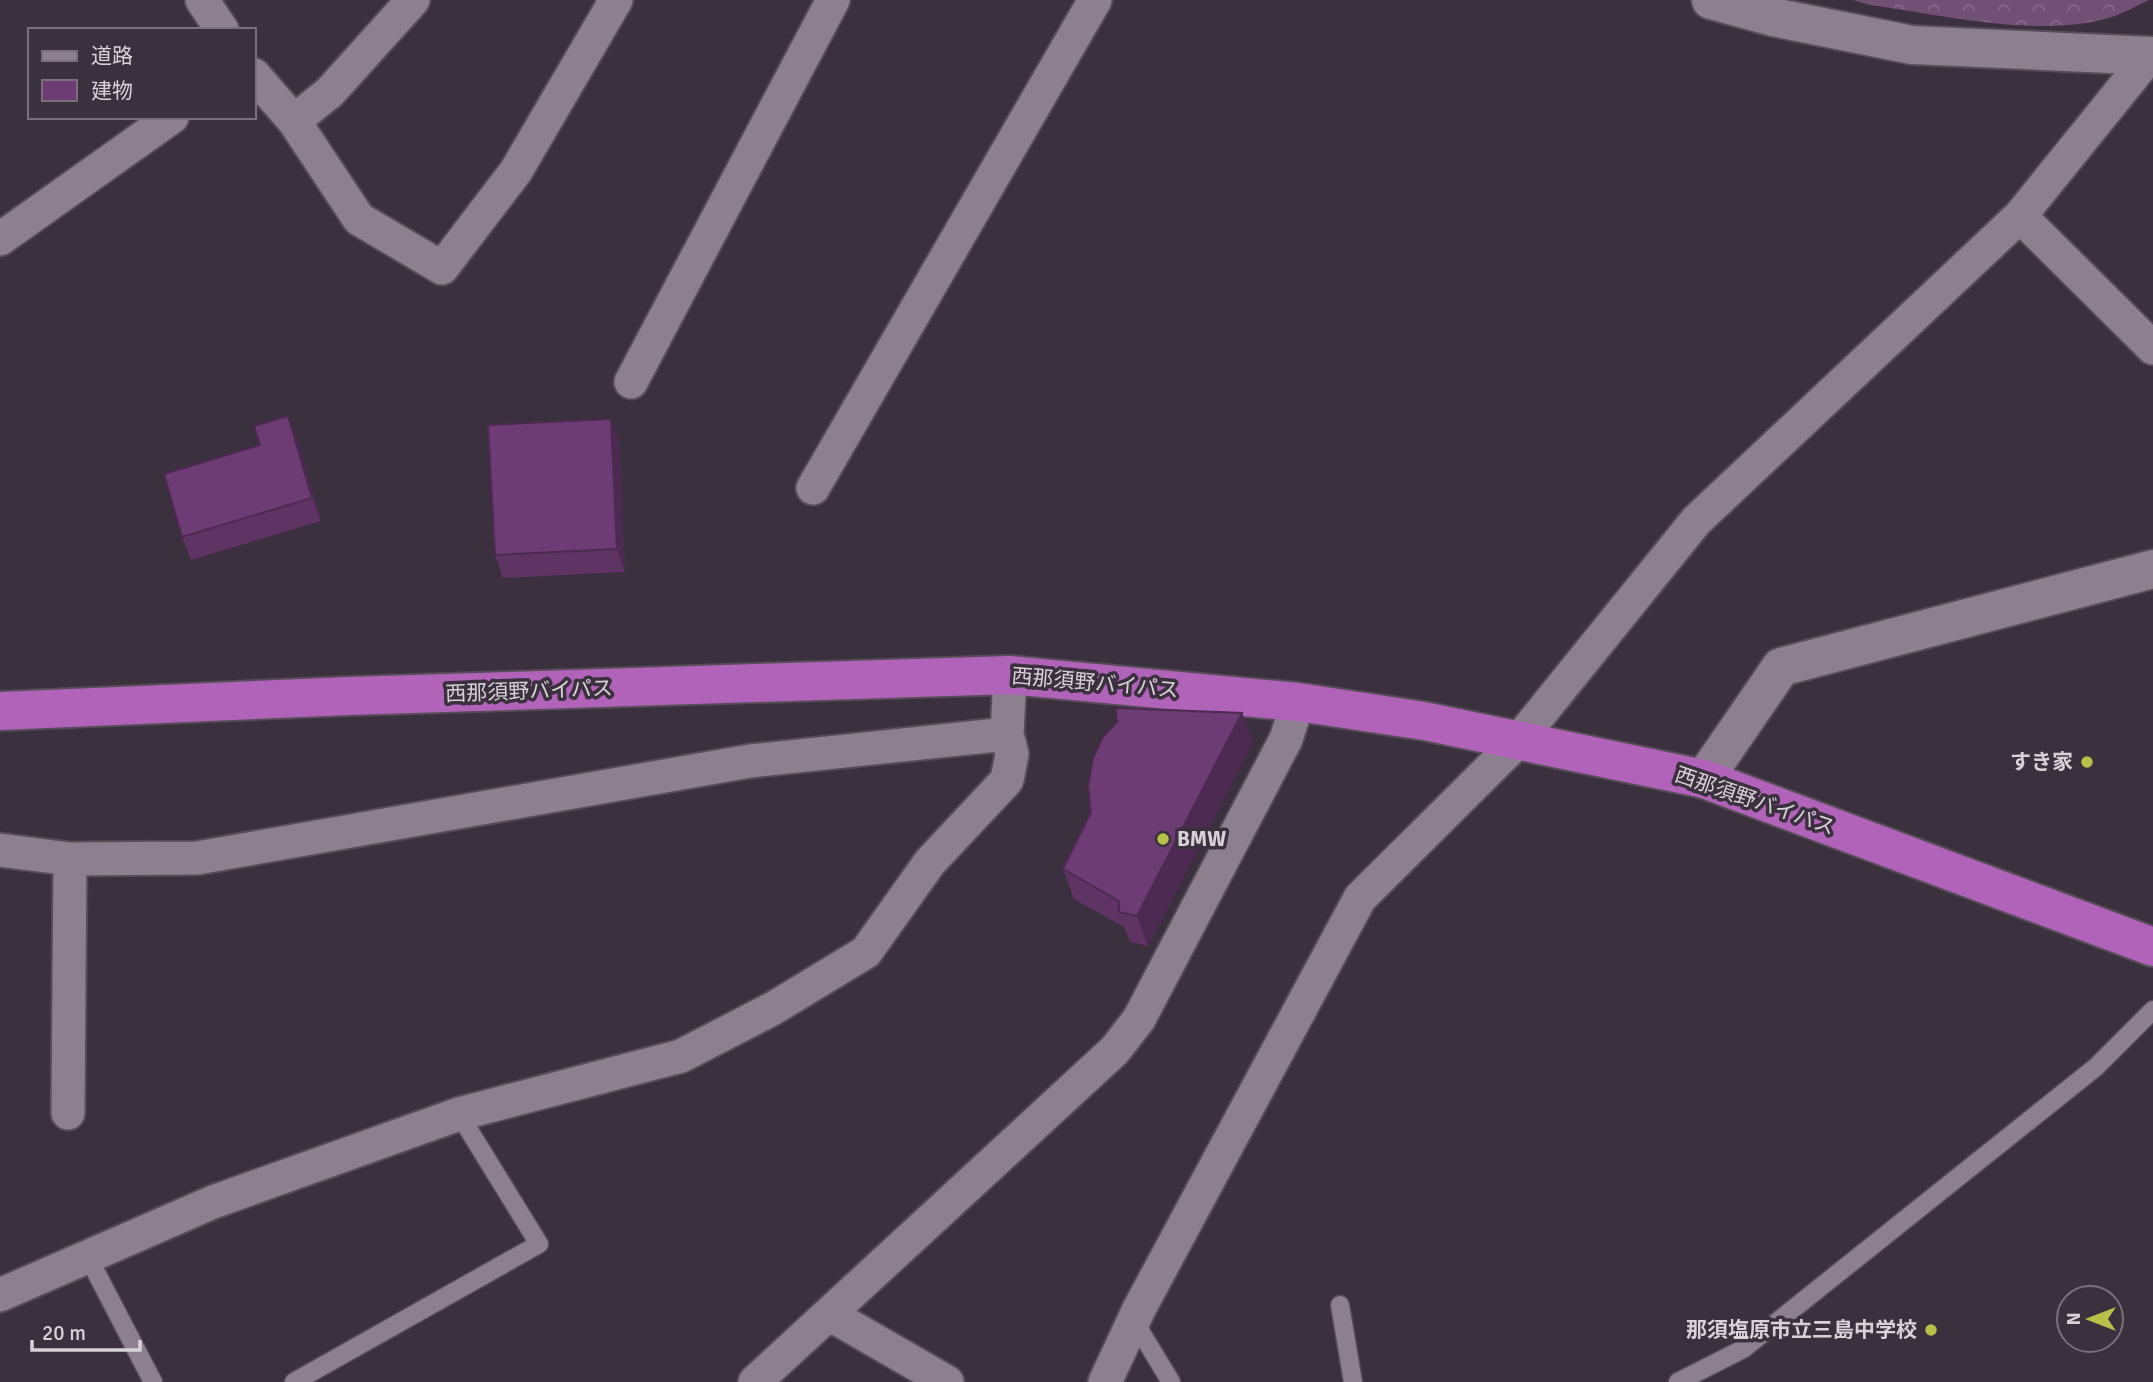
<svg xmlns="http://www.w3.org/2000/svg" width="2153" height="1382" font-family="Signika,'Noto Sans JP',sans-serif">
	<style>
		.park { fill: url(#park-crowns) }
		.lines { fill: none; stroke-linecap: round; stroke-linejoin: round }
		.service-casing { stroke: #554c56; stroke-width: 21 }
		.minor-casing { stroke: #554c56; stroke-width: 37 }
		.tertiary-casing { stroke: #554c56; stroke-width: 42 }
		.trunk-casing { stroke: #554c56; stroke-width: 42 }
		.service { stroke: #8d808e; stroke-width: 18 }
		.minor { stroke: #8d808e; stroke-width: 33 }
		.tertiary { stroke: #8d808e; stroke-width: 38 }
		.trunk { stroke: #b163ba; stroke-width: 38 }
		.wall { fill: #5f3464 }
		.shaded-wall { fill: #4d2a51 }
		.building { fill: #6e3c74; stroke: #4d2a51; stroke-width: 2 }
		.poi-dot { fill: #b8c147; stroke: #3b303d; stroke-width: 2.5 }
		.labels { text-anchor: middle; dominant-baseline: central; stroke-width: 7; stroke-linejoin: round; paint-order: stroke }
		.street-label { font-size: 21px; fill: #d8d1d8; stroke: #3b303d }
		.poi-label { font-size: 21px; font-weight: bold; fill: #d8d1d8; stroke: #3b303d; text-anchor: end }
	</style>
	<defs>
		<pattern id="park-crowns" width="20" height="18" patternUnits="userSpaceOnUse" patternTransform="scale(1.75)"><rect width="20" height="18" fill="#725076"/><path d="M2 6a3 3 0 1 1 6 0M12 15a3 3 0 1 1 6 0" fill="none" stroke="#856889"/></pattern>
	</defs>
	<rect width="100%" height="100%" fill="#3b303d"/>
	<path class="park" d="M1853,0H2149C2138,5 2126,12 2115,16C2044,40 1943,15 1870,5Z"/>
	<g class="lines">
		<defs>
			<path id="service" d="M88,1257L153,1382
				M1340,1305L1353,1382
				M1134,1321L1171,1382
				M294,1382L539,1244L459,1114
				M1678,1382L1743,1349L2096,1067L2153,1010"/>
			<path id="minor" d="M202,0L222,30
				M254,75L294,121L359,219L442,268L516,171L616,0
				M294,121L330,92L413,0
				M2020,216L2153,348
				M0,239L172,117
				M631,382L833,0
				M813,488L1095,0
				M0,850L70,859L197,858L750,761L1007,734
				M68,1113L70,859
				M0,1295L213,1202L459,1114L681,1056L772,1009L866,952L930,862L1007,780L1012,754L1007,734L1010,675
				M829,1314L947,1382
				M755,1382L1115,1050L1139,1019L1286,739L1298,702
				M1105,1382L1139,1309L1360,898L1519,740L1696,521L2020,216L2150,55"/>
			<path id="tertiary" d="M1711,0L1773,17L1912,45L2153,56
				M1704,779L1781,667L2153,569"/>
			<path id="trunk" d="M0,711L349,696L1010,675L1298,702L1424,721L1704,779L2153,947"/>
		</defs>
		<use href="#service" class="service-casing"/>
		<use href="#minor" class="minor-casing"/>
		<use href="#tertiary" class="tertiary-casing"/>
		<use href="#trunk" class="trunk-casing"/>
		<use href="#service" class="service"/>
		<use href="#minor" class="minor"/>
		<use href="#tertiary" class="tertiary"/>
		<use href="#trunk" class="trunk"/>
	</g>
	<path class="wall" d="M611,419L619,441L625,572L503,578L495,555Z
		M297,439L321,521L191,560L182,537Z
		M1242,713L1253,743L1148,946L1130,942L1124,927L1074,899L1063,869L1091,812Z"/>
	<path class="shaded-wall" d="M288,416L297,439L321,521L312,498Z
		M611,419L619,441L625,572L617,549Z
		M1242,713L1253,743L1148,946L1137,916Z"/>
	<path class="building" d="M288,416L312,498L182,537L164,474L260,445L254,426Z
		M611,419L617,549L495,555L488,425Z
		M1116,708L1242,713L1137,916L1119,912V901L1063,869L1091,812L1088,786L1093,758L1103,737L1117,722Z"/>
	<g class="poi-dot">
		<circle cx="2087" cy="762" r="7"/>
		<circle cx="1163" cy="839" r="7"/>
		<circle cx="1931" cy="1330" r="7"/>
	</g>
	<g class="labels">
		<g class="street-label">
			<text transform="translate(1095 683) rotate(5)">西那須野バイパス</text>
			<text transform="translate(529 691) rotate(-2)">西那須野バイパス</text>
			<text transform="translate(1755 801) rotate(19)">西那須野バイパス</text>
		</g>
		<g class="poi-label">
			<text x="2073" y="762">すき家</text>
			<text x="1177" y="839" text-anchor="start">BMW</text>
			<text x="1917" y="1330">那須塩原市立三島中学校</text>
		</g>
	</g>
	<rect x="28" y="28" width="228" height="91" fill="#3b303d" stroke="#7a707b" stroke-width="2"/>
	<rect x="42" y="51" width="35" height="10" fill="#8d808e" stroke="#7a707b" stroke-width="2"/>
	<text x="91" y="63" font-size="21" fill="#d8d1d8">道路</text>
	<rect x="42" y="80" width="35" height="21" fill="#6e3c74" stroke="#7a707b" stroke-width="2"/>
	<text x="91" y="98" font-size="21" fill="#d8d1d8">建物</text>
	<g transform="translate(2090 1319) rotate(270)"><circle r="33" fill="#3b303d" stroke="#7a707b" stroke-width="2"/>
	<path d="M0-5L12 26L0 18L-12 26Z" fill="#b8c147"/>
	<text y="-10" font-size="19" font-weight="bold" text-anchor="middle" fill="#d8d1d8">N</text>
	</g>
	<path d="M32 1340v10h108v-10" fill="none" stroke="#d8d1d8" stroke-width="3.5"/>
	<text x="42" y="1340" font-size="21" fill="#d8d1d8" stroke="#3b303d" stroke-width="5" paint-order="stroke">20 m</text>
</svg>
